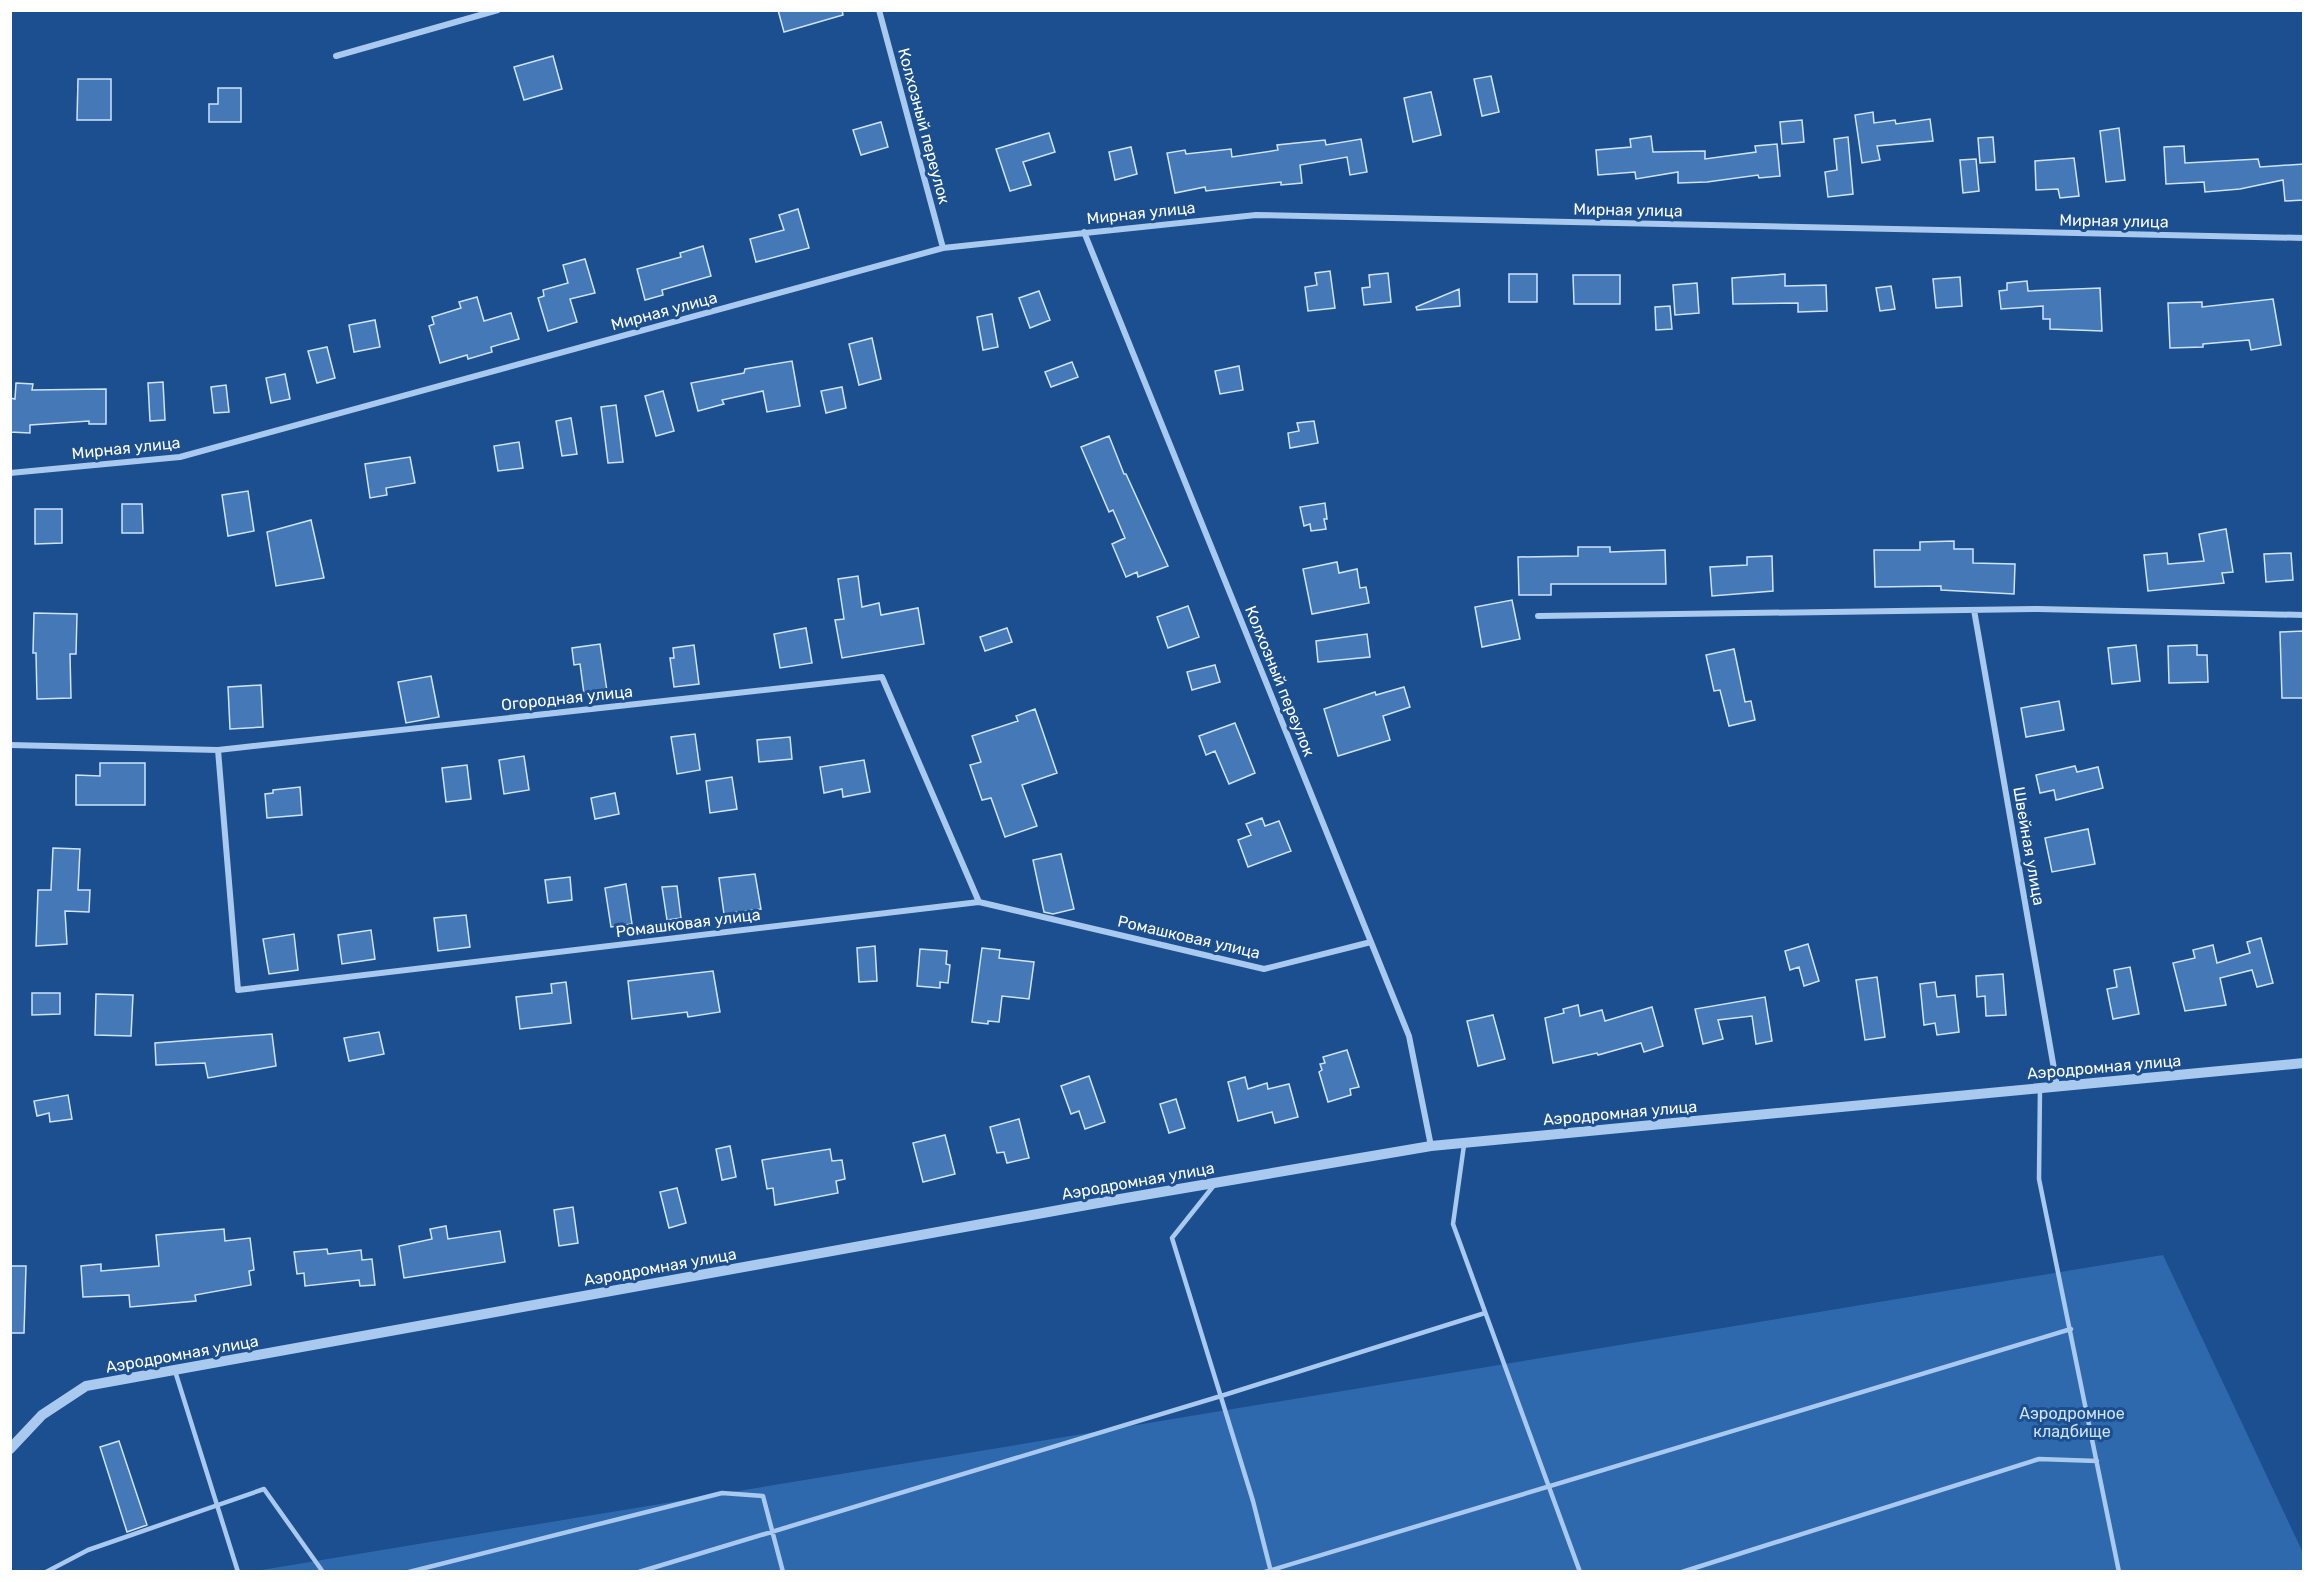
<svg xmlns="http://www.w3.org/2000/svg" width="2314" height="1582" font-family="Rubik,sans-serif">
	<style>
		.green { fill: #2e69ad }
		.building { fill: #4478b7; stroke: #cfe3fa; stroke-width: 1.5 }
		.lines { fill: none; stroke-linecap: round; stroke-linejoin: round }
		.service { stroke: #a9c9ee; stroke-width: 4.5 }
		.minor { stroke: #a9c9ee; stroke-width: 6 }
		.tertiary { stroke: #a9c9ee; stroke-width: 10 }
		.labels { text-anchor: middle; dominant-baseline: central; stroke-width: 6; stroke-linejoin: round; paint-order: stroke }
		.street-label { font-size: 16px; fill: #fff; stroke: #1b4f8f }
		.park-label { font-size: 16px; fill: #cfe3fa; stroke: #1b4f8f }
	</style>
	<rect width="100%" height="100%" fill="#1b4f8f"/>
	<path class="green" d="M2163,1255L2304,1555L2303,1572H249Z"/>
	<path class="building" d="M778,10H842L843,15L784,32Z
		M553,56L562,89L524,100L514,67Z
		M1491,76L1499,112L1482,116L1474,79Z
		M78,79H111V120H77Z
		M218,88H241V122H209V104H218Z
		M1431,92L1441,135L1413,142L1404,98Z
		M1873,112L1874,123L1895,120L1896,124L1930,119L1933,141L1877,146L1880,160L1862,163L1855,115Z
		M1802,120L1804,142L1782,144L1780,122Z
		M881,122L888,147L861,155L853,130Z
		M2119,128L2125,180L2106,182L2100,131Z
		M1049,133L1055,152L1023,162L1031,185L1010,191L996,149Z
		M1651,136L1653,152L1705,151V159L1756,152L1755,146L1777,144L1780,176L1759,178L1758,175L1707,182L1678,183V172L1636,179L1635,172L1598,175L1596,150L1631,147L1630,139Z
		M1848,137L1853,194L1828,197L1825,172L1837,170L1834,139Z
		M1993,137L1995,162L1980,163L1978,138Z
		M1361,139L1367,172L1350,175L1347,157L1300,165L1302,183L1281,185V182L1206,191L1205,187L1175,193L1167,153L1185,150L1186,154L1231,149L1232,157L1278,150L1277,145L1325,140L1326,145Z
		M2184,146L2185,163L2258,159L2260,167L2304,164V200L2285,201L2283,180L2240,189L2205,192L2204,182L2166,184L2164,147Z
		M1131,147L1137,174L1115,180L1109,152Z
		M2074,158L2079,196L2060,198L2058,189L2036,190L2035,161Z
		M1976,159L1979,191L1963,193L1960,160Z
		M798,209L809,248L756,262L750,239L784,230L779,215Z
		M703,246L711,276L662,290L663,295L645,300L637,269L681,257L680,253Z
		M585,259L595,293L570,299L577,322L548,331L538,298L544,296L543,290L568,283L563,265Z
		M1330,271L1335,308L1308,311L1305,287L1317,285L1315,273Z
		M1388,273L1391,302L1364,305L1362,288L1370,287L1369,275Z
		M1509,274H1537V302H1509Z
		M1785,274V286L1826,285L1827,311L1798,312V303L1733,304L1732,278Z
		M1573,275H1620V304H1574Z
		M1960,277L1962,306L1936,308L1933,279Z
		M2027,281L2028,291L2100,288L2102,331L2050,329V319H2043V306L2001,309L1999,291L2007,290V283Z
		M1697,283L1699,313L1675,315L1673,285Z
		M1891,286L1895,309L1880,311L1876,288Z
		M1459,289L1460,306L1417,310L1416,307Z
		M1039,291L1050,320L1030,328L1019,298Z
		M477,297L484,321L511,313L519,339L491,347L492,352L468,359L467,355L440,363L429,326L434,324L432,317L461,308L459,302Z
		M2273,299L2281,345L2251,350L2249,340L2203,344V347L2170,348L2168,303L2202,302V307Z
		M1670,306L1672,329L1656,330L1655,307Z
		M992,314L998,347L983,350L977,317Z
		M375,320L380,347L354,352L349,325Z
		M872,338L881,379L859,385L849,344Z
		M327,347L335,378L317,383L308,351Z
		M792,361L800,406L767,412L763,391L722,400L724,404L698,411L691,383L744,373L745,369Z
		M1072,362L1078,377L1051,387L1045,372Z
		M1239,366L1243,390L1220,394L1215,371Z
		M285,374L290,399L271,403L266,378Z
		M163,382L165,420L150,421L148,383Z
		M16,383L33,384L32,390L106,389V424H89V421L30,425V433L10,432V398L15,399Z
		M226,385L229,412L214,413L211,387Z
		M842,387L846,408L826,413L821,391Z
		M663,391L674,431L656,436L645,396Z
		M616,405L623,462L608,463L601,407Z
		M571,418L577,454L562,456L556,421Z
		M1314,421L1318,443L1290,448L1288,433L1299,431L1297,423Z
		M1109,436L1124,474H1126L1168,566L1138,577L1137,572L1126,577L1112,544L1125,538L1113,510L1109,512L1081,447Z
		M519,442L523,468L498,471L494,446Z
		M410,457L415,483L386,488L387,495L370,498L365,464Z
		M248,491L254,531L228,536L222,495Z
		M1325,503L1327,519H1324L1326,529L1311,531L1310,524L1304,526L1300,507Z
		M122,504H142L143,533H122Z
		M35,509H62V543L35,544Z
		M311,520L324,578L276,586L267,532Z
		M2226,529L2233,572L2222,573L2224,583L2148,591L2144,555L2167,553L2168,564L2204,561L2199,534Z
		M1954,541V549H1973V563L2015,564L2014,594L1941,590V586L1875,587L1874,550H1920V542Z
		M1578,547H1610V552L1665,550L1666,584H1551V595H1519L1518,557L1578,556Z
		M2291,553L2293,580L2266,582L2264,554Z
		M1772,556L1773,591L1712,596L1710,567L1747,565V557Z
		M1337,562L1339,573L1357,569L1360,588L1366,587L1369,603L1312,614L1303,569Z
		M858,576L862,607L879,603L881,615L918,608L924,644L842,658L835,620L844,619L838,579Z
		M1512,600L1520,639L1482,647L1475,607Z
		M1188,606L1199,637L1168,648L1157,617Z
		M34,613L77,614L76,654H70L71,698L37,699L36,653H33Z
		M806,628L812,663L780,668L774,634Z
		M1007,628L1012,642L985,651L980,637Z
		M2304,631V698H2282L2280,632Z
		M1367,634L1370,657L1318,662L1316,641Z
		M600,644L607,691L584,694L580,664L574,665L572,648Z
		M694,645L699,684L674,687L670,658H674L673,648Z
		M2136,645L2140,681L2112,684L2108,648Z
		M2197,645V655H2207L2208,682L2169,683L2168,646Z
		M1734,649L1745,702L1751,701L1755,720L1729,726L1720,690L1714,691L1706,655Z
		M1215,665L1220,682L1192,690L1187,672Z
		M431,676L439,717L406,723L398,682Z
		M261,685L263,727L230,729L228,687Z
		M1404,687L1410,707L1383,716L1390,740L1338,756L1324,709L1375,692L1376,695Z
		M2059,701L2064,730L2026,737L2021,708Z
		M1035,709L1057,773L1022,785L1037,826L1005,837L991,798L982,800L970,765L981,762L972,736L1018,721L1016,716Z
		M1235,723L1255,773L1229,784L1215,751L1206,755L1199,736Z
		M695,734L700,770L677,774L671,737Z
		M790,737L792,759L759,762L757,740Z
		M524,756L529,790L504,794L499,760Z
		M864,760L870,792L843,797L842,789L824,793L820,767Z
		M100,763H145V805H76V775L100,776Z
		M467,765L471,799L446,802L442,768Z
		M2075,766L2077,772L2098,767L2103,788L2056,800L2054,790L2040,793L2036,775Z
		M732,777L737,809L710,813L706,781Z
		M300,787L302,815L267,818L265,794L273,793V790Z
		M615,793L619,814L595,819L591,798Z
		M1262,818L1265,826L1279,821L1291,851L1248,867L1238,840L1251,835L1246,824Z
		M2088,829L2095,864L2052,872L2045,838Z
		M53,848L80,849L78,890H90L89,912L65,911L67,944L36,946L38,890H51Z
		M1061,854L1074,909L1053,914L1044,912L1033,860Z
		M755,874L761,909L724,914L719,878Z
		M570,877L572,900L548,903L545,880Z
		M626,884L632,924L611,927L605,888Z
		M677,886L681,918L667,920L662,887Z
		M466,915L470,947L438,951L434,918Z
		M371,930L375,959L342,964L338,935Z
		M294,934L298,970L269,974L263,939Z
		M2261,938L2273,983L2257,987L2252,970L2220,978L2226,1005L2185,1011L2173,963L2195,958L2193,950L2213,945L2217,963L2250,953L2247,942Z
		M1808,944L1819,981L1804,986L1799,967L1790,970L1785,951Z
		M875,946L877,981L859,982L857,948Z
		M982,948L1000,950L999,958L1034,962L1029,999L1002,996L999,1022L988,1021V1024L972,1022Z
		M920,949L947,951L946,964L950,965L948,983L940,982V988L917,986Z
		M2130,967L2139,1014L2113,1019L2107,989L2117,987L2114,970Z
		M713,971L720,1012L688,1017L687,1012L632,1019L628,981Z
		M2003,974L2006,1015L1986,1016L1985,996L1977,997L1976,976Z
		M1877,977L1885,1037L1865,1040L1856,980Z
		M566,982L571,1023L520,1029L516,997L552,993L551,984Z
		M1935,982L1937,997L1955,995L1959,1032L1937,1035L1935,1023L1924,1025L1920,984Z
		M32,993H60V1014L32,1015Z
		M96,994L133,995L131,1036L95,1035Z
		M1765,997L1772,1041L1756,1044L1752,1016L1718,1020L1723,1039L1703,1044L1695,1009Z
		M1578,1005L1580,1016L1602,1010L1605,1021L1652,1007L1663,1046L1644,1052L1641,1043L1598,1055L1597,1053L1553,1063L1545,1018L1564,1013L1563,1009Z
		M1493,1015L1505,1059L1478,1066L1467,1021Z
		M379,1032L384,1054L349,1061L344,1038Z
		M272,1034L276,1066L208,1078L205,1063L156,1065L155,1043Z
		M1347,1050L1359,1087L1350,1089L1351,1095L1328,1102L1319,1072L1322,1070L1320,1064L1325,1063L1323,1057Z
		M1089,1076L1105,1122L1085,1129L1079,1111L1071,1114L1061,1086Z
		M1245,1077L1248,1089L1267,1083L1268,1089L1289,1084L1298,1117L1275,1123L1272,1112L1238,1121L1228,1082Z
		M68,1095L72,1119L50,1122L49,1113L37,1116L34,1101Z
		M1176,1099L1185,1128L1169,1133L1160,1104Z
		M1019,1119L1029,1158L1007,1163L1004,1152L997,1153L990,1127Z
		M945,1135L955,1174L923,1182L913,1143Z
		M730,1146L736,1177L722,1180L716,1149Z
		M830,1149L832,1161L842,1160L845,1179L836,1181L838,1193L775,1205L773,1188L767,1189L762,1160Z
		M677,1188L686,1223L669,1228L660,1192Z
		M573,1207L578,1243L559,1246L554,1210Z
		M446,1226L448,1239L500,1231L505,1262L404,1278L399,1246L432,1239L430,1229Z
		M224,1229L225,1241L250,1238L254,1270L249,1271L251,1285L195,1295L196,1301L130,1307L129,1295L83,1297L81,1266L101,1264V1271L159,1266L156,1235Z
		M327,1249L328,1254L361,1250L362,1260L372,1259L375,1285L360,1286L359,1280L305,1286L304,1273L297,1274L294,1252Z
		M10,1266H26L24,1333H10Z
		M119,1441L147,1525L127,1532L100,1447Z"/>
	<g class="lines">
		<path class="service" d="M2040,1088L2039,1179L2119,1572
			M1464,1145L1453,1224L1580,1572
			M1215,1184L1172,1238L1253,1501L1271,1572
			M175,1371L238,1572
			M46,1572L88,1550L264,1489L323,1572
			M409,1572L722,1493L763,1496L783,1572
			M639,1572L1221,1396L1485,1313
			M1265,1572L2071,1329
			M1682,1572L2039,1459L2097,1461"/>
		<path class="minor" d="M879,10L943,248
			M336,56L498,10
			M1084,232L1409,1036L1431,1146
			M10,473L180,457L943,248L1256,215L2304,238
			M1974,610L2057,1086
			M1538,616L2038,609L2304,615
			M10,745L218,750L882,677L979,902
			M218,750L238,990L979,902L1264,969L1371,942"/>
		<path class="tertiary" d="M10,1449L42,1415L86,1386L1120,1199L1431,1146L2304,1063"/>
	</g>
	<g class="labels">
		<g class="street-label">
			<text transform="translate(924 126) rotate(75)">Колхозный переулок</text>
			<text transform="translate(1628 210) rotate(1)">Мирная улица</text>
			<text transform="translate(1141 213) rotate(-6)">Мирная улица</text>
			<text transform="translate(2114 221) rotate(1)">Мирная улица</text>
			<text transform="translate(664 311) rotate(-15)">Мирная улица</text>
			<text transform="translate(126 448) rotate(-6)">Мирная улица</text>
			<text transform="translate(1280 681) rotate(68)">Колхозный переулок</text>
			<text transform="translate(567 698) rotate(-6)">Огородная улица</text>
			<text transform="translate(2029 846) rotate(80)">Швейная улица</text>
			<text transform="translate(688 923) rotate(-7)">Ромашковая улица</text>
			<text transform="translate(1189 937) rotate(13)">Ромашковая улица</text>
			<text transform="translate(2104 1067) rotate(-5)">Аэродромная улица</text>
			<text transform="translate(1620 1113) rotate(-5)">Аэродромная улица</text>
			<text transform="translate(1138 1181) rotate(-10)">Аэродромная улица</text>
			<text transform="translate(660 1267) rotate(-10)">Аэродромная улица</text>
			<text transform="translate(182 1354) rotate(-10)">Аэродромная улица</text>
		</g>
		<g class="park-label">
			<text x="2072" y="1413">Аэродромное<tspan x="2072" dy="18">кладбище</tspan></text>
		</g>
	</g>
	<rect width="2314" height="1582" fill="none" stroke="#ffffff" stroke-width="24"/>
</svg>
